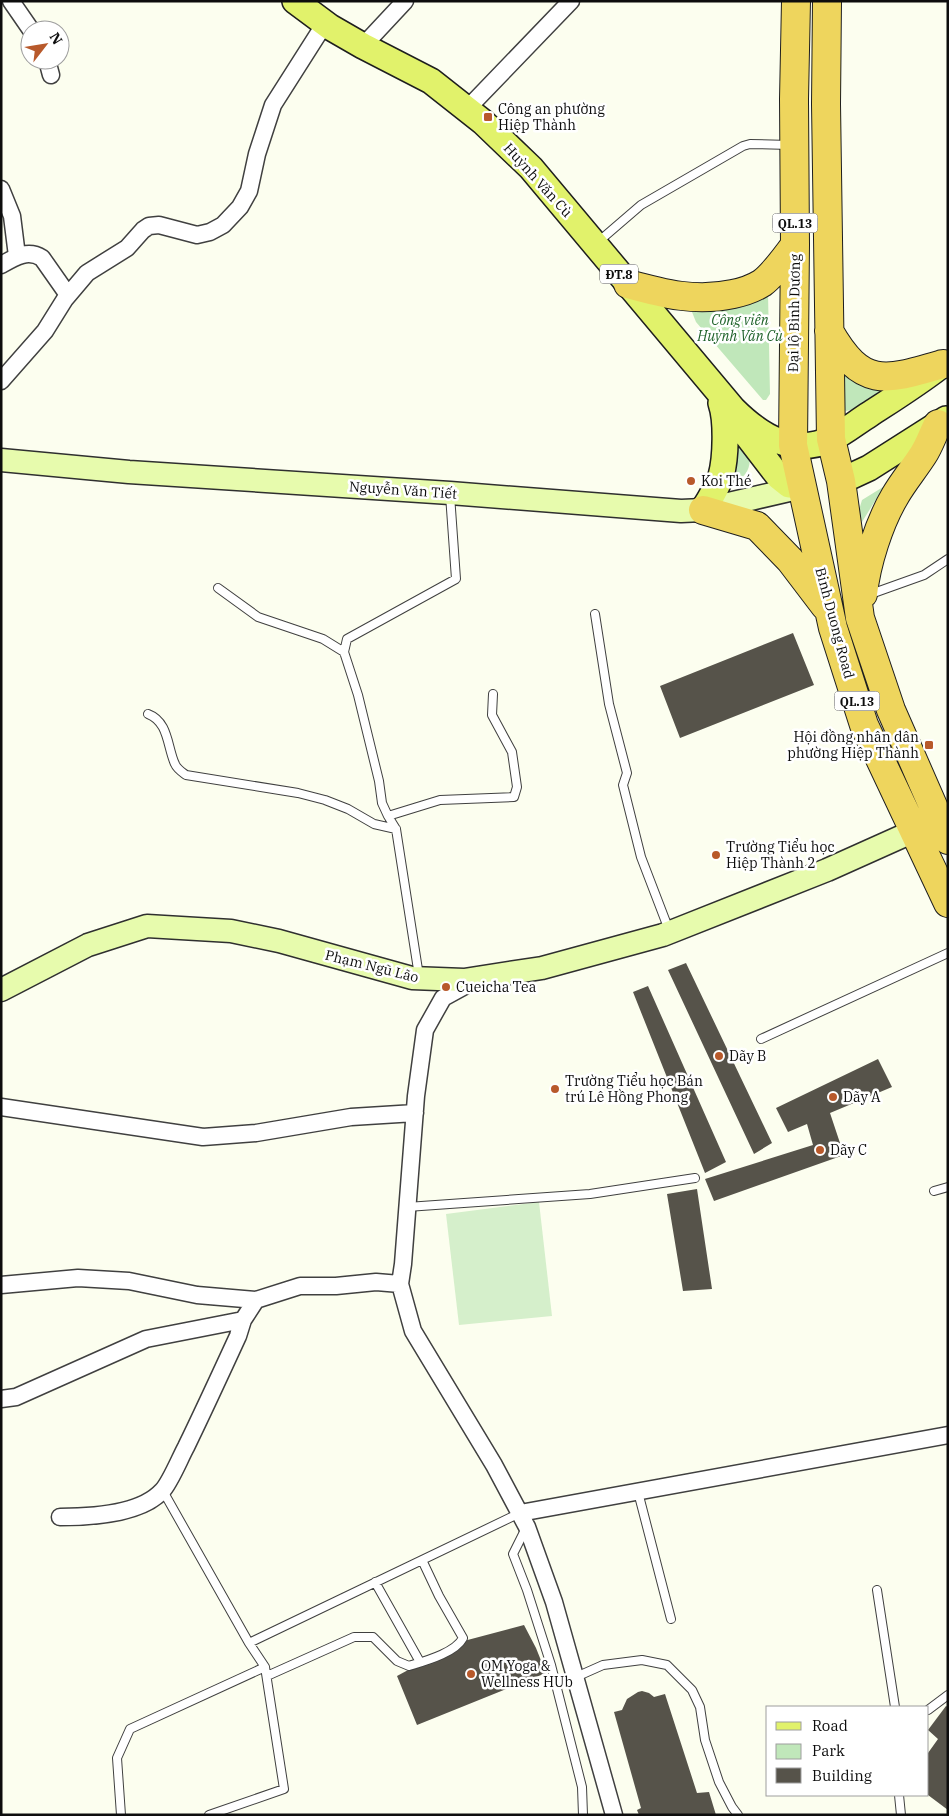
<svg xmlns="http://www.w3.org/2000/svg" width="949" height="1816" font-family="'IBM Plex Serif',serif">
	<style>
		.green { fill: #c0e7ba }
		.pitch { fill: #d5efcb }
		.building { fill: #56534a }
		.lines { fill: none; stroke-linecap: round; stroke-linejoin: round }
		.lane-casing { stroke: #404040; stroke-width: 10 }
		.street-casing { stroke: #404040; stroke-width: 19 }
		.secondary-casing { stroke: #2f2f2f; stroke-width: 25 }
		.primary-casing { stroke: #1e1e1e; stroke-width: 28 }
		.highway-casing { stroke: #1e1e1e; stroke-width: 30 }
		.lane { stroke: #fff; stroke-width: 8 }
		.street { stroke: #fff; stroke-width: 16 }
		.secondary { stroke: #e7fbad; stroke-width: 22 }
		.primary { stroke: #e1f26b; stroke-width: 25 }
		.highway { stroke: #eed55d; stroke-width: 28 }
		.poi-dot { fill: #b8592b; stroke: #fff; stroke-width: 2 }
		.labels { text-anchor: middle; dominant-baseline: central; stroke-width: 5; stroke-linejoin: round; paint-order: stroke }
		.shield { fill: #fff; stroke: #565656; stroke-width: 1 }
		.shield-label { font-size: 12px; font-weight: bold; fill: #0d0d0d }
		.poi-label { font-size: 14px; fill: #0d0d0d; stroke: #fff; text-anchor: start }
		.street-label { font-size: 14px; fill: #0d0d0d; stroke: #fff }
		.park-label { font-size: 14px; font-style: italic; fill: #20632b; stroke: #fff }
	</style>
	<rect width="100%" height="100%" fill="#fcfeef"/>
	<path class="green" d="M768,293L770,394L766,400H763L696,322L692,312L693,308Z
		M843,370L884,390V391L851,410L846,411L844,409Z
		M738,443C741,446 745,449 747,453C754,463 746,477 736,482Z
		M883,487V488L862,522L859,510L862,500Z"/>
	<path class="pitch" d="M539,1202L552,1316L459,1325L446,1214Z"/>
	<path class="building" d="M793,633L814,685L680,738L660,686Z
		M686,963L772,1143L754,1154L668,970Z
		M648,986L726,1162L705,1173L633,992Z
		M878,1059L892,1087L830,1113L844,1155L714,1201L705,1179L813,1145L807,1124L788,1132L776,1108Z
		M697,1189L712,1289L683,1291L667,1194Z
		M524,1625L536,1648L546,1673L417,1725L397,1676L460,1642Z
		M642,1691L649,1693L654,1697L665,1694L697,1793L709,1792L716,1815H639L637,1810L641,1808L614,1712L622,1710L627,1699L638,1692Z
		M946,1706L948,1707V1810L928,1795V1753L938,1739L928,1730Z"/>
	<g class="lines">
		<defs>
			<path id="lane" d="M598,242L641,205L743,146L750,144L790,145
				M218,588L258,617L323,639L344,652
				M868,595L924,575L948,559
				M595,614L609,704L627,773L623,785L641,857L669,930
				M148,714C169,722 167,747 175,764C177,769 182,772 186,775L298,793L325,800L348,809L374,824L396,829
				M388,816L382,803L379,781L358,695L344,652L347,639L456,579L450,495
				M419,976L396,829L388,816L440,800L514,797L517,787L512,752L492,715L493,694
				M761,1039L948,953
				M934,1191L948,1187
				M407,1207L590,1194L695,1178
				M163,1491L249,1643
				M638,1492L671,1619
				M526,1528L513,1554L527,1590L551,1665L582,1787L583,1815
				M375,1582L420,1662
				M877,1590L895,1707
				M267,1676L354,1637H373L397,1661L409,1666C425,1661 455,1653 463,1638L439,1596L422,1560
				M576,1677L603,1665L642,1660L667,1665L692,1690L700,1707L705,1740L719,1782L732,1807L738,1815
				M928,1710L948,1695
				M899,1795L901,1815
				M121,1815L117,1758L130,1729L265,1667
				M209,1815L284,1789L265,1667L249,1643L520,1513"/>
			<path id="street" d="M11,1L31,30
				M363,46L405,1
				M47,60L51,75
				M467,109L571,1
				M1,189L12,216L17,256
				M1,265C15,257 28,249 42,258L68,295
				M1,381L45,331L65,299L87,273L127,248L143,230L149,226L159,225L197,235L210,232L223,225L240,207L249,191L257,154L273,105L322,28L324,22
				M1,1107L203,1137L256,1133L351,1117L415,1113
				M400,1284L413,1331L494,1465L527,1527L554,1602L614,1815
				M1,1285L78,1278L129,1281L197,1295L256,1300
				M1,1399L16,1397L146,1339L243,1320
				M520,1513L948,1435
				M60,1517C90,1517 141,1514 162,1491C170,1483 180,1458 186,1447C204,1410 221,1373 238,1336L243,1320L256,1300L300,1286H336L376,1282L400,1284L403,1264L416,1096L425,1030L443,998L474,981"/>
			<path id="secondary" d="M1,460L129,472L450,493L681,511L703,510L802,487
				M1,990L88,945L147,926L231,931L279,941L412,978L464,980L542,968L663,935L827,870L914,831"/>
			<path id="primary" d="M295,1L330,27L363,46L431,81L483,122L531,168L733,409C760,436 793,457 831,439C845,432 857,422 870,414C893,399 917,384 939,367
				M739,425L779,477L789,485L802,487
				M841,481L869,468L946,419
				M703,510C710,499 717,488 721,476C726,458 727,420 721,403"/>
			<path id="highway" d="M796,1L794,99L795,245L793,445L833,628L864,725L948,903
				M827,1L826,104L831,439L841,481L860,618L891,710L948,840
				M628,284C664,294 696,302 733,294C743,292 754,288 762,283C775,273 785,258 795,245
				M829,331C862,389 885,381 943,364
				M703,510L757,526L790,560L825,606
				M863,594C866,564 879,523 895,496C903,482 914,469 923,455C929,446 933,434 938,424"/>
		</defs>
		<use href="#lane" class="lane-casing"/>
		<use href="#street" class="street-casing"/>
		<use href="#secondary" class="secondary-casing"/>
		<use href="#primary" class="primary-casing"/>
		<use href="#highway" class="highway-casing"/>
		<use href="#lane" class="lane"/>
		<use href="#street" class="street"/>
		<use href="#secondary" class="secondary"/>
		<use href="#primary" class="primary"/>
		<use href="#highway" class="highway"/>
	</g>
	<g class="poi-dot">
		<rect x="483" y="112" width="10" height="10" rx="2.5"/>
		<circle cx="691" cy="481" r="5"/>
		<rect x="924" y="740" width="10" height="10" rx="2.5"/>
		<circle cx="716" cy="855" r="5"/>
		<circle cx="446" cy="987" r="5"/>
		<circle cx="719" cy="1056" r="5"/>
		<circle cx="555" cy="1089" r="5"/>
		<circle cx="833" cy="1097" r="5"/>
		<circle cx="820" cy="1150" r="5"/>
		<circle cx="471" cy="1674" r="5"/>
	</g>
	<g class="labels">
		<g class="shield">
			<rect x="772.5" y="213.5" width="45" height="19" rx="4"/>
			<rect x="600" y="264.5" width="38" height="19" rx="4"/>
			<rect x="834.5" y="691.5" width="45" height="19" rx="4"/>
		</g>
		<g class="shield-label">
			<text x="795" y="223">QL.13</text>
			<text x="619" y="274">ĐT.8</text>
			<text x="857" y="701">QL.13</text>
		</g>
		<g class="poi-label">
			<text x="498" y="109">Công an phường<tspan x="498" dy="16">Hiệp Thành</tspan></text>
			<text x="701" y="481">Koi Thé</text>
			<text x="919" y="737" text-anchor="end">Hội đồng nhân dân<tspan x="919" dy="16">phường Hiệp Thành</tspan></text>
			<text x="726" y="847">Trường Tiểu học<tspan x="726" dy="16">Hiệp Thành 2</tspan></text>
			<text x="456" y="987">Cueicha Tea</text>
			<text x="729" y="1056">Dãy B</text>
			<text x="565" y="1081">Trường Tiểu học Bán<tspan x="565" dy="16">trú Lê Hồng Phong</tspan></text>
			<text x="843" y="1097">Dãy A</text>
			<text x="830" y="1150">Dãy C</text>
			<text x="481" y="1666">OM Yoga &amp;<tspan x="481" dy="16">Wellness HUb</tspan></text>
		</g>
		<g class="street-label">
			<text transform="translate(538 180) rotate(48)">Huỳnh Văn Cù</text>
			<text transform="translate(794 313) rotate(-89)">Đại lộ Bình Dương</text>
			<text transform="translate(403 490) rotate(4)">Nguyễn Văn Tiết</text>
			<text transform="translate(835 623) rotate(75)">Binh Duong Road</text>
			<text transform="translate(372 966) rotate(14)">Phạm Ngũ Lão</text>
		</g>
		<g class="park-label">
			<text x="740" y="320">Công viên<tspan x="740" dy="16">Huỳnh Văn Cù</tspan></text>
		</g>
	</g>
	<rect width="949" height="1816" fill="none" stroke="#0d0d0d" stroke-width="5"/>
	<rect x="766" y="1706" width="162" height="90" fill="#ffffff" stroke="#9e9e9e"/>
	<rect x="776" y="1722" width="25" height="8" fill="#e1f26b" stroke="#9e9e9e"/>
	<text x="812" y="1731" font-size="15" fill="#0d0d0d">Road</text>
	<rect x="776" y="1744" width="25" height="15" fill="#c0e7ba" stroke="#9e9e9e"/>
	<text x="812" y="1756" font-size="15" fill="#0d0d0d">Park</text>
	<rect x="776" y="1768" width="25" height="15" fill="#56534a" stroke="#9e9e9e"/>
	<text x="812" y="1781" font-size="15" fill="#0d0d0d">Building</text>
	<g transform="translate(45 45) rotate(59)"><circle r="24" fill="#ffffff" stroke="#9e9e9e"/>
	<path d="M0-4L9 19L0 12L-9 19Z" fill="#b8592b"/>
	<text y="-8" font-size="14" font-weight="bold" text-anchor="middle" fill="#0d0d0d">N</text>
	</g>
</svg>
